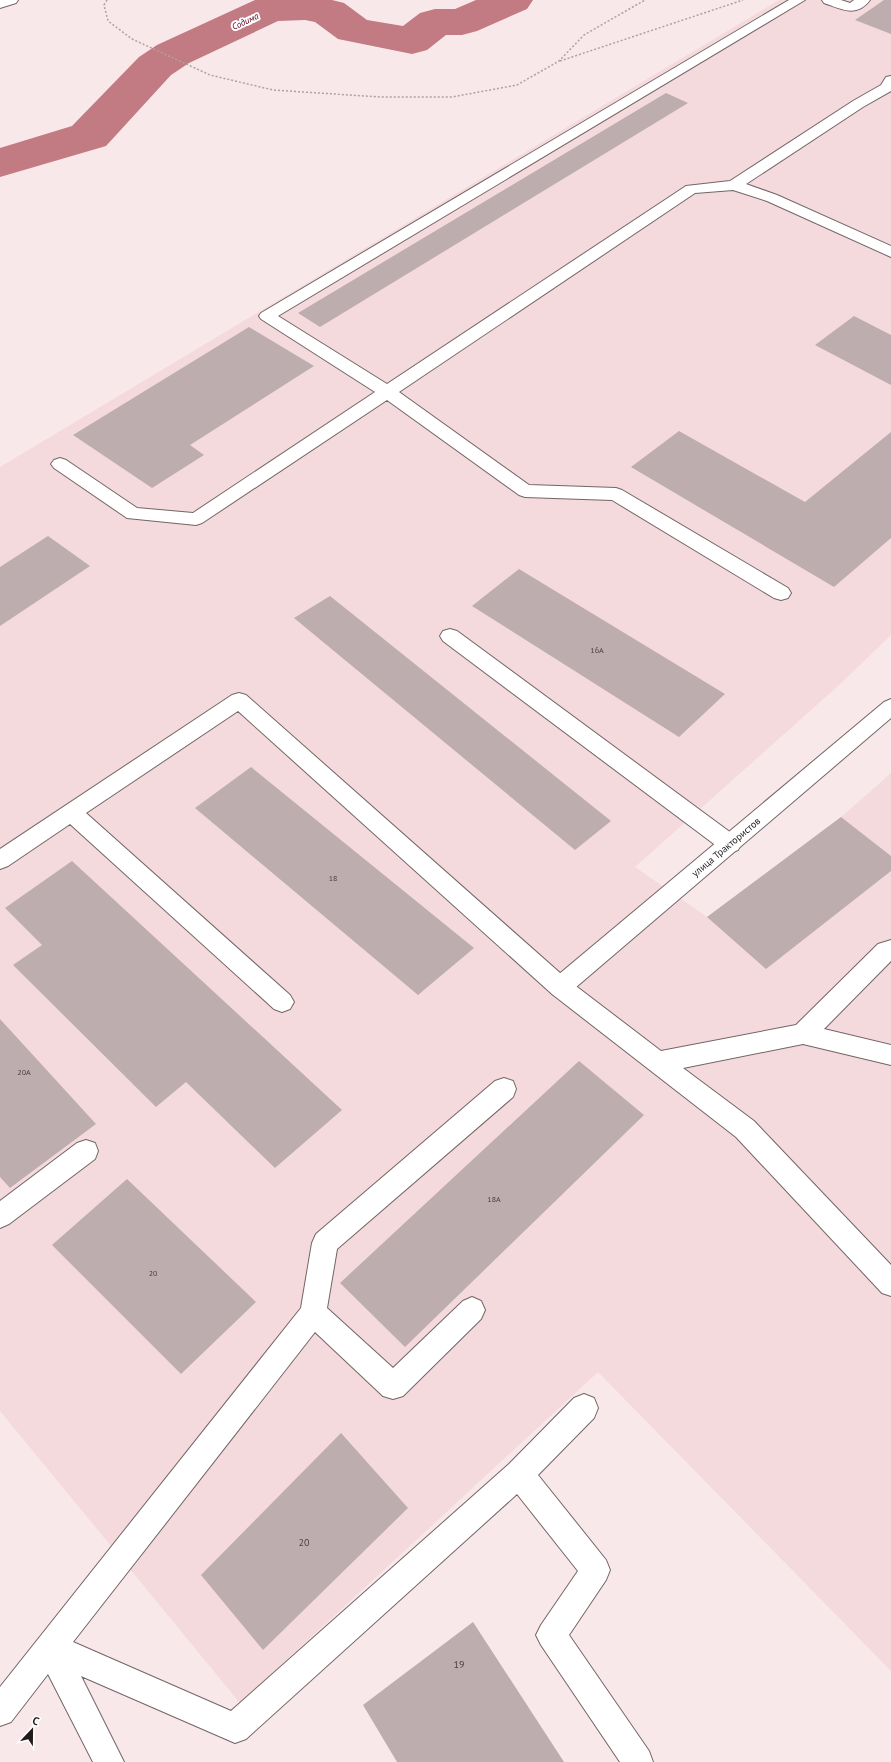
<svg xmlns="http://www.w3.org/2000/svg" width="891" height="1762" font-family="'PT Sans',sans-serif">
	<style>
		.built { fill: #f4dadc }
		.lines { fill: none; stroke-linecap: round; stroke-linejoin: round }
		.river { fill: #c27a83; fill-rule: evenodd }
		.building { fill: #bdadaf }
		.service-casing { stroke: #736566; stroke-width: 2 }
		.minor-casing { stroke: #736566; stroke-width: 2 }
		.path { stroke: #aea1a2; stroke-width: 1.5; stroke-dasharray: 2 2; stroke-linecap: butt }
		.service { fill: #fff; fill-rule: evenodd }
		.minor { fill: #fff; fill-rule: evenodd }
		.labels { text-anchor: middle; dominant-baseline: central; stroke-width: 4; stroke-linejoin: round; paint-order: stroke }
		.number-label { font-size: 8px; fill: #484041 }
		.far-water-label { font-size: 9px; font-style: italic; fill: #5d0220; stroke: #fff }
		.street-label { font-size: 10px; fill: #211b1c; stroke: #fff }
		.near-number-label { font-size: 10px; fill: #484041 }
	</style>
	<rect width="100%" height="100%" fill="#f9e8e9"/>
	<path class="built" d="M779,0H891V635L838,686L635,867L707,917L841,817L891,773V1671L598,1372L240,1703L0,1411V467Z"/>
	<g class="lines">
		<path class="river" d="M255,0H332L344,3L367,20L403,26L420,13L435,9H455L476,0H533L527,9L477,31L462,35H446L427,50L412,54L338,39L315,22L305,20L278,21L189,63L171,75L106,146L0,177V148L72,126L139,57L157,45Z"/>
	</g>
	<path class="building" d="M884,0H891V34L855,20Z
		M666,93L688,103L320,327L298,313Z
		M854,316L891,335V385L815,345Z
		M249,327L314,366L190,445L204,455L152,488L73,435Z
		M679,431L805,502L891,432V538L834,587L631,467Z
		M48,536L90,566L0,626V567Z
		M519,569L725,694L679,737L472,606Z
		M330,596L611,821L575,850L294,618Z
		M251,767L474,948L418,995L195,808Z
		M841,817L891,856V871L766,969L707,917Z
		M72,861L342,1110L275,1168L186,1082L156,1107L13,965L42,945L5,908Z
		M0,1019L96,1124L10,1188L0,1177Z
		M579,1061L644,1115L405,1347L340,1283Z
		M127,1179L256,1302L181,1374L52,1245Z
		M341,1433L408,1508L263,1650L201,1575Z
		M473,1622L564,1762H397L363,1705Z"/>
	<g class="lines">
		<defs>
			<path id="service" d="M789,0H805L278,316L387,384L686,186L730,181L853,101L881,85L886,77L891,76V91L863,107L746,184L777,195L891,246V257L767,201L733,190L695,193L399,392L529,485L616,488L622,490L788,588L791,593L788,598L781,600L774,598L612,500L525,497L519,495L387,400L202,523L196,525L127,518L54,468L51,464L54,460L60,458L66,460L137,508L193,513L375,392L261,319L259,316L261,313Z
				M822,0H841L850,3L854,0H870C857,18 841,9 824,3Z
				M450,629L457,631L738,838L741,844L738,850L730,853L722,850L443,641L440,636L443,631Z
				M239,693L246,695L568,980L661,1051L796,1025L878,944L891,940V961L824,1029L891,1045V1065L803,1044L683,1068L754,1121L891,1265V1296L882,1293L736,1137L552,994L238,711L86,813L290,995L294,1002L290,1009L282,1012L274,1009L70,824L8,866L0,869V849L232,695Z
				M504,1078L513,1081L516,1089L513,1097L337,1249L327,1308L393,1368L463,1301L472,1297L481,1301L485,1310L481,1319L403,1396L393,1399L383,1396L315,1332L73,1642L231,1711L509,1464L574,1398L584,1394L594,1398L598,1408L594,1418L538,1475L606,1560L610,1570L606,1580L569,1635L649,1751L653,1762H620L541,1645L536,1635L541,1625L578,1571L517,1494L246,1739L235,1743L81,1676L124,1762H93L48,1674L11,1722L0,1726V1687L301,1308L312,1243L316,1234L495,1081Z
				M86,1140L95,1143L98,1151L95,1159L9,1224L0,1228V1201L77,1143Z"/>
			<path id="minor" d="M0,0H18L16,3L0,8Z
				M891,699V718L568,994L560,997L552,994L548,987L552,980L884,702Z"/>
		</defs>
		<use href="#service" class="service-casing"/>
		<use href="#minor" class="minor-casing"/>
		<path class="path" d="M107,0L104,5L108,21L132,39L210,75L273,90L380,97H452L517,85L559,61L584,35L645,0
			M560,61L743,0"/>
		<use href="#service" class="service"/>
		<use href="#minor" class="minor"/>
	</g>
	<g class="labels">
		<g class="number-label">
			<text x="597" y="650">16А</text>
			<text x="333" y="878">18</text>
			<text x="24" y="1072">20А</text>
			<text x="494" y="1199">18А</text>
			<text x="153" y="1273">20</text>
		</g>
		<g class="far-water-label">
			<text transform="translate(245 21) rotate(-25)">Содима</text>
		</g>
		<g class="street-label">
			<text transform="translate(726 847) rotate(-40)">улица Трактористов</text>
		</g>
		<g class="near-number-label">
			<text x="304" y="1542">20</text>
			<text x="459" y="1664">19</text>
		</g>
	</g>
	<g transform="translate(32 1730) rotate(22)" stroke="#ffffff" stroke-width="3" paint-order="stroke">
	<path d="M0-3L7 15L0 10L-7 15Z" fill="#211b1c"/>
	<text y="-6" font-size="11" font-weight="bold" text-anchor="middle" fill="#211b1c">С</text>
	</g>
</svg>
